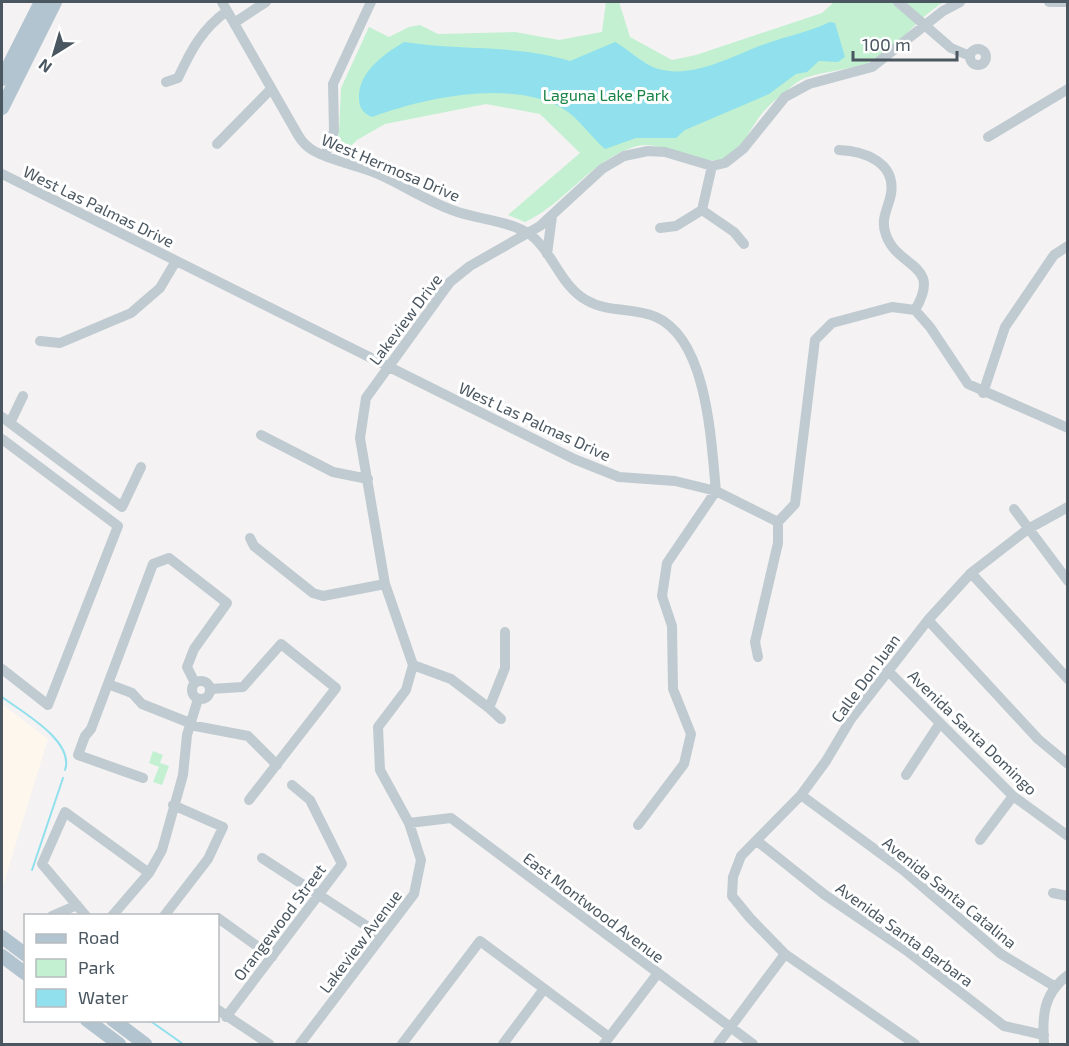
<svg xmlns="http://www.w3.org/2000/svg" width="1069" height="1046" font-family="'Exo 2',sans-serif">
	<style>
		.commercial { fill: #fdf7ee }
		.green { fill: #c2f0d1 }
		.water { fill: #90e0ed }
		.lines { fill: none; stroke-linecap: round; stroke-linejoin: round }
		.stream { stroke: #90e0ed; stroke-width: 2 }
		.minor { stroke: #c0cbd1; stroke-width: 10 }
		.major { stroke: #b2c4d0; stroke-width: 14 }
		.labels { text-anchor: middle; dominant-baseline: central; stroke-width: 6; stroke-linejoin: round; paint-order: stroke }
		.park-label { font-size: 16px; fill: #188446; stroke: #fff }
		.street-label { font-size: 16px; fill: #4a5760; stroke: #fff }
	</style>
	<rect width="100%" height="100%" fill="#f4f2f2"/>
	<path class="commercial" d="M2,704L48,739L2,889Z"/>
	<path class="green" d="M606,2H619L630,37L672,60L696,55L822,13L834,2H944C918,17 900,45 874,60C854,71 811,71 796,83C786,91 774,100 765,110C752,124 745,145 729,156C707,172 665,139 637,146C592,158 565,204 525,222L508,215L580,153L540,114L486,104L385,124L357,140L341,156L334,150L339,132L341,88L369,27L389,37L409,27L420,25L438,34L515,32L559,40L602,32Z
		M153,751L163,755L160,763L169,766L162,785L153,782L159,767L149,763Z"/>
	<path class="water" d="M830,22L835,23L845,57L838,62L819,61L807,72L796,74L769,94L685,130L676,138H636L605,149C590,136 579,118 562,108C510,79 424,98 372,117C364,114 359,108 359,99C358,72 383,55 404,42C459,51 515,44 570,61L615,42C630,50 642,64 658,69C694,79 732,56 765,44C787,36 809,32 830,22Z"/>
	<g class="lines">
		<path class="stream" d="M2,697C22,712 75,741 65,770
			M32,870L63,778
			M149,1020L183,1044"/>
		<path class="minor" d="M222,2L298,135C302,142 307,147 314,151C334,162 358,165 378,174C403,185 427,201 452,210C475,219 505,220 526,232C551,246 559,285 586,300C608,313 634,307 656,317C708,340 711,442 716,491L667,563L662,596L672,626L673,689L691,734L684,764L638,825
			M898,2L951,48L970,56
			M1049,2H1065
			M234,23L266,2
			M970 57a8 8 0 1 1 16 0a8 8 0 1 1-16 0Z
			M166,82L178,78C191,50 202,29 227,11
			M988,137L1068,89
			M217,144L271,89
			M839,150C864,151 896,162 891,194C888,209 880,219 886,235C898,269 943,263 915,310
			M325,156L334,131L333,84L371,2
			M2,174L574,459L619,477L675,481L716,491L778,522L795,504L815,340L832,323L892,307L915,310L930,327L968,384L1068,428
			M702,210L734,232L744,244
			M660,228L676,226L702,210L712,166
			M547,254L552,216
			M40,341L60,343L131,313L160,288L176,261
			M983,393L1005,327L1054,255L1068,246
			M2,417L122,507L141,467
			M10,423L23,396
			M261,435L333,472L368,479
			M2,439L118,526L48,705L2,669
			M1014,509L1068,581
			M250,538L254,546L313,593L323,596L385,584
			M971,573L1068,679
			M928,620L1038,739L1068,764
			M758,657L755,642L778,543V522
			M413,665L451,679L489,708L505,668V632
			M887,670L1013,796L1068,836
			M192 690a9 9 0 1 1 18 0a9 9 0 1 1-18 0Z
			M108,684L132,693L142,704L190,723
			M210,689L243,687L281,644L336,688L249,800
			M489,708L501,719
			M190,725L248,736L277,765
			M906,775L940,723
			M143,778L78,755L85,736L91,729L153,564L169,558L227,603L194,649L187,667L195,683
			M801,795L903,870L1001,954L1054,986
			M409,823L451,818L753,1044
			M980,840L1013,796
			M757,841L825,895L906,950L1004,1026L1044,1035
			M262,858L382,936
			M1053,893L1068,896
			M52,916L77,905
			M86,916L42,864L65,812L149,873
			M112,916L149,873L162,850L183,775L187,735L198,699
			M164,916L208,859L223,827L173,805
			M218,918L272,957
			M218,1010L269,1044
			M226,1017L342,864L310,800L292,785
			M300,1044L414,894L421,860L409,823L380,770L378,727L406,690L413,665L385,584L360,438L366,398L450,282L470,266L540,226L602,169L624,156L648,151L665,152L712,166L725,163L743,149L785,97L809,84L872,67L943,11L960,2
			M402,1044L480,941L609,1037
			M503,1044L544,989
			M604,1044L658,973
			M718,1044L785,954
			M915,1044L785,954L750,918L732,896L733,877L741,856L801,795L826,761L851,719L928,620L971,573L1028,529L1068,507
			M1044,1044C1042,1016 1043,994 1068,975"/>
		<path class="major" d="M2,79L41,2
			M2,108L55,2
			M2,937L26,955
			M2,956L26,974
			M87,1020L119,1044
			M113,1020L145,1044"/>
	</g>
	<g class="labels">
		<g class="park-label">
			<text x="606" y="94">Laguna Lake Park</text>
		</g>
		<g class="street-label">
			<text transform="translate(391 167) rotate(23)">West Hermosa Drive</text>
			<text transform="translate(99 206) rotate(26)">West Las Palmas Drive</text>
			<text transform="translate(405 319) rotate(-53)">Lakeview Drive</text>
			<text transform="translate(535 421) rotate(25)">West Las Palmas Drive</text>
			<text transform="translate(865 678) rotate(-54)">Calle Don Juan</text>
			<text transform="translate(973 732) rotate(44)">Avenida Santa Domingo</text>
			<text transform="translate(950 892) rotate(39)">Avenida Santa Catalina</text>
			<text transform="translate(594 907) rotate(37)">East Montwood Avenue</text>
			<text transform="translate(279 922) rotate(-53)">Orangewood Street</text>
			<text transform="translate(905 934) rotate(36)">Avenida Santa Barbara</text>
			<text transform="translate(360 941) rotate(-53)">Lakeview Avenue</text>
		</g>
	</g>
	<rect width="1069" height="1046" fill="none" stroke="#4a5760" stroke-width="6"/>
	<rect x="24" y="914" width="195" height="108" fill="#ffffff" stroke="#b7bcbf" stroke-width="1.5"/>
	<rect x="36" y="934" width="30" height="9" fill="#b2c4d0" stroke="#b7bcbf" stroke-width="1.5"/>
	<text x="78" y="944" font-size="18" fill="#4a5760">Road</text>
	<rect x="36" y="959" width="30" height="18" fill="#c2f0d1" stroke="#b7bcbf" stroke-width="1.5"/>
	<text x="78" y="974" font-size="18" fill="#4a5760">Park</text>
	<rect x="36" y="989" width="30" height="18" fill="#90e0ed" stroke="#b7bcbf" stroke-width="1.5"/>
	<text x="78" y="1004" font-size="18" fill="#4a5760">Water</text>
	<g transform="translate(54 54) rotate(217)" stroke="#ffffff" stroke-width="4.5" paint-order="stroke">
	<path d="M0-4.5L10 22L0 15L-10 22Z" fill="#4a5760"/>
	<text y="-9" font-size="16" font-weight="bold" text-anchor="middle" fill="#4a5760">N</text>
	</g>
	<path d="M853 51v9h104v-9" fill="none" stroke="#4a5760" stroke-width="3"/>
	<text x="862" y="51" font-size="18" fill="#4a5760" stroke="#ffffff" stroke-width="4.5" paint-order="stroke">100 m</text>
</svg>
